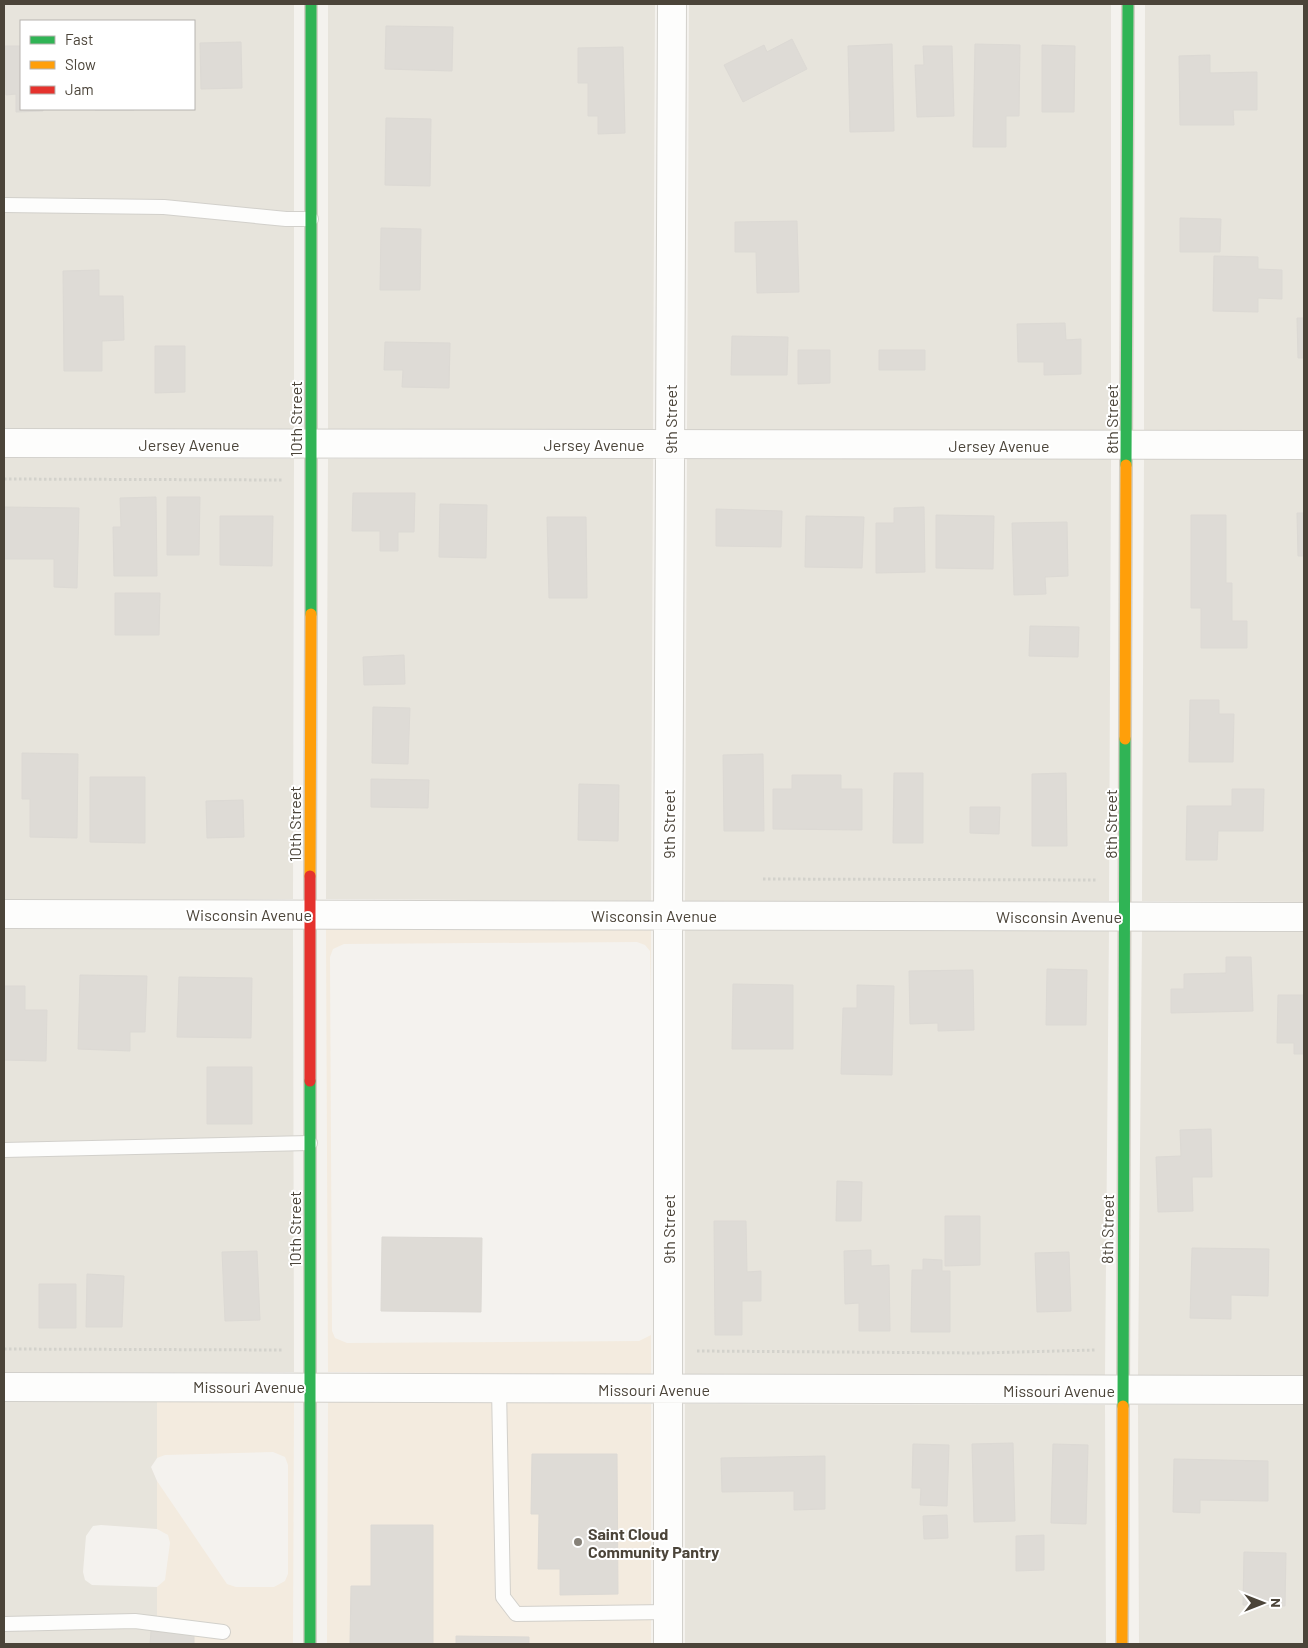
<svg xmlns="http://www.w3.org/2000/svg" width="1308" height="1648" font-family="Barlow,sans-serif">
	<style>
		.residential { fill: #e7e4dc; fill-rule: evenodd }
		.commercial { fill: #f3ebdf }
		.building { fill: #dedbd6; stroke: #dcd9d4 }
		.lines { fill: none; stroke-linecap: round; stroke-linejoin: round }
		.lane-casing { stroke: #d2d0cb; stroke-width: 16 }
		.street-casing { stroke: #d2d0cb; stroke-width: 30 }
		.fast-casing { stroke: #d3cfc5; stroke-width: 14 }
		.slow-casing { stroke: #d3cfc5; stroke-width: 14 }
		.jam-casing { stroke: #d3cfc5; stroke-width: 14 }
		.path { stroke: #d3d2cc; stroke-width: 3; stroke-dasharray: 2.5 2.5; stroke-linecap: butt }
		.lane { stroke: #fdfdfc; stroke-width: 14 }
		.street { stroke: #fdfdfc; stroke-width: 28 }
		.fast { stroke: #30b455; stroke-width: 11 }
		.slow { stroke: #ff9f0a; stroke-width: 11 }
		.jam { stroke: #e5322d; stroke-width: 11 }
		.poi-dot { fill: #868178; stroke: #fff; stroke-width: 2 }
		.labels { text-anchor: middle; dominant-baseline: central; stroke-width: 4; stroke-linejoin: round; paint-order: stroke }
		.street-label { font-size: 16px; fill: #4b4439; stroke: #fff }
		.poi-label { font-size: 16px; font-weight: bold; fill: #4b4439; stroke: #fff; text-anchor: start }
	</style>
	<rect width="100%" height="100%" fill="#f4f2ee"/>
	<path class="residential" d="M4,4H294V429H4ZM21,21H194V109H21Z
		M328,4H655L653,430L328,429Z
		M689,4H1111V430H687Z
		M1145,4H1304V431L1144,430Z
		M4,458L294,459L293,899L4,900Z
		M328,459H653L651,901L326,899Z
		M687,459H1111L1109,901H685Z
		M1144,459L1304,460V902L1142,901Z
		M4,929H293L294,1372H4Z
		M685,930H1109L1105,1375H685Z
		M1142,930L1304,932V1375H1138Z
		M4,1401H157V1458L151,1467L157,1481V1529L101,1525L93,1526L86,1536L83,1572L85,1580L92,1585L157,1587V1644H4Z
		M685,1404L1105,1405L1106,1644H685Z
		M1138,1405H1304V1644H1139Z"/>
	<path class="commercial" d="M326,929L651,930V997L650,951L645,945L637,942L344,944L333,949L330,957L332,1331L335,1338L347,1343L639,1341L651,1335V1375L328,1372Z
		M157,1401H294L293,1644H157V1587L165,1580L170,1543L168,1535L157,1529V1481L227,1584L236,1587H274L285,1581L288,1574V1465L285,1457L273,1452L165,1455L157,1458Z
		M328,1401L651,1404V1644H327Z"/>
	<path class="building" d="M386,26L453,27L452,71L385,69Z
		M792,39L807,69L743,102L724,65L764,45L767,52Z
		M241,42L242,88L201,89L200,43Z
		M892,44L894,131L850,132L848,46Z
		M975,44L1020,45L1019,116H1006V147H973Z
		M1042,45L1075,46L1074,112H1042Z
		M5,46H21V109H43V111L16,112V94L6,95Z
		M923,46H952L954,116L917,117L915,65H924Z
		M623,47L625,133L598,134V116H588V83H578V48Z
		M1210,55V73L1257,72V110H1233L1234,125H1180L1179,56Z
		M95,109H134V110H95Z
		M386,118L431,119L430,186L385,185Z
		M1180,218L1221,219L1220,252H1180Z
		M797,221L799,292L757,293L756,252H735V222Z
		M381,228L421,229L420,290H380Z
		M1214,256L1258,257V269L1282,270V299L1258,298V312L1213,311Z
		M99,270V296H123L124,340L102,341V371H64L63,271Z
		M1297,318H1304V358H1298Z
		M1065,323L1066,340L1081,339V374L1044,375V362H1018L1017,324Z
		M732,336L788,337L787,375H731Z
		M385,342L450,343L449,388L402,387L403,370H384Z
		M155,346H185V392L155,393Z
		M798,350H830V383L798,384Z
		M879,350H925V370H879Z
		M353,493H415L414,532H398V551H380V531H352Z
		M156,497L157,576H114L113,527H121L120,498Z
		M167,497H200L199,555H167Z
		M440,504L487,505L486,558L439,557Z
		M4,507L79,508L77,588L54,587V559H4Z
		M924,507L925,572L876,573V523H894V508Z
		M716,509L782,511L781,547L716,546Z
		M1297,513H1304V556H1298Z
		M936,515L994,516L993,569L936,568Z
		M1191,515H1226V583H1232V621H1247V648H1201V608H1191Z
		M220,516H273L272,566L220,565Z
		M806,516L864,517L862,568L805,567Z
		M547,517H586L587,598H549Z
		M1067,522L1068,576L1045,577L1046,594L1014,595L1012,523Z
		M115,593H160L159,635H115Z
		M1030,626L1079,627L1078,657L1029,656Z
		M404,655L405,684L364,685L363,657Z
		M1190,700H1219V714H1234L1233,762H1189Z
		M373,707L410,708L408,764L372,763Z
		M22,753L78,754L77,838L30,837V799H22Z
		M763,754L764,831H724L723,755Z
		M894,773H923V843H893Z
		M1066,773L1067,846H1032V774Z
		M792,775H841V789H862V830L773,829V789H792Z
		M90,777H145V843L90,842Z
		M371,779L429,780L428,808L371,807Z
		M579,784L619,785L618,841L578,840Z
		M1232,789H1264L1263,831H1218L1217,860H1186L1187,806H1232Z
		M1304,791V853L1303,852Z
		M243,800L244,837L207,838L206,801Z
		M970,807H1000L999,834L970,833Z
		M1226,957H1251L1253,1011L1171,1013V989H1184V974L1226,973Z
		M1047,969L1087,970L1086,1025H1046Z
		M973,970L974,1030L938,1031V1023L910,1024L909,971Z
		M80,975L147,976L145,1032H130V1051L78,1049Z
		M179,977L252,978L251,1038L177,1037Z
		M733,984L793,985V1049H732Z
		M857,985L894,986L892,1075L841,1074L843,1008H857Z
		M4,986H25V1010H47L46,1061L4,1060Z
		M1278,995H1304V1054H1294V1043H1277Z
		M207,1067H252V1124H207Z
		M1211,1129L1212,1177H1192L1193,1211L1158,1212L1156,1157L1181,1156L1180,1130Z
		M837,1181L862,1182L861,1221H836Z
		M945,1216H980V1265L945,1266Z
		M714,1221H746L747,1272L761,1271V1301H742V1335H715Z
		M382,1237L482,1238L481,1312L381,1311Z
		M1192,1248L1269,1249L1268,1296L1231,1295V1319L1190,1318Z
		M871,1250V1266L889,1265L890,1331H859V1303L845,1304L844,1251Z
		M257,1251L260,1320L225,1321L222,1252Z
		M1069,1252L1071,1311L1037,1312L1035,1253Z
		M923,1259L942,1260V1271H950V1332H911L912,1270H923Z
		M87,1274L124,1276L122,1327H86Z
		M39,1284H76V1328H39Z
		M1013,1443L1015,1521L974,1522L972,1444Z
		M913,1444L949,1445L947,1506L920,1505L921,1488H912Z
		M1053,1444L1088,1445L1086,1524L1051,1523Z
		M532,1454H617L618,1594L560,1595V1569H538L539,1514H531Z
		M825,1456V1509L794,1510V1491L722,1492L721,1458Z
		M1174,1459L1268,1461V1501L1200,1500V1513L1173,1512Z
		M947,1515L948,1538L924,1539L923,1516Z
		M371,1525H433V1644H350L351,1586H371Z
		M1044,1535V1570L1016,1571V1536Z
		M1244,1552L1286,1553L1285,1606L1243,1605Z
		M151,1631L194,1635V1644H150Z
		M456,1636L529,1637V1644H456Z"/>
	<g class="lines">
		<defs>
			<path id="lane" d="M4,205L164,207L286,219H311
				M4,1150L310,1143
				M499,1388L503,1597L516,1614L668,1612
				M4,1624L135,1621L223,1632"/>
			<path id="street" d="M4,443L1304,445
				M4,914L1304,917
				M4,1387L1304,1390
				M668,1644V916L672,4"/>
			<path id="fast" d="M1126,465L1128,4
				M311,614V4
				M1123,1406L1125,739
				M310,1644V1081"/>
			<path id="slow" d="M1125,739L1126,465
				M310,876L311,614
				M1122,1644L1123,1406"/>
			<path id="jam" d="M310,1081V876"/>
		</defs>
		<use href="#lane" class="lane-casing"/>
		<use href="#street" class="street-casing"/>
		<use href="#fast" class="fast-casing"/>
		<use href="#slow" class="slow-casing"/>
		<use href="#jam" class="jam-casing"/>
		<path class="path" d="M4,479L284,480
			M763,879L1097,880
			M4,1349L282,1350
			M697,1351L979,1353L1096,1350"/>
		<use href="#lane" class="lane"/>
		<use href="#street" class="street"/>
		<use href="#fast" class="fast"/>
		<use href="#slow" class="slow"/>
		<use href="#jam" class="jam"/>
	</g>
	<circle class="poi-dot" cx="578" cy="1542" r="5"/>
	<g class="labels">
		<g class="street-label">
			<text transform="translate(295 419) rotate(-90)">10th Street</text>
			<text transform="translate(670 419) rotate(-90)">9th Street</text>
			<text transform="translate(1111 419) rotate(-90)">8th Street</text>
			<text x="189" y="444">Jersey Avenue</text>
			<text x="594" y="444">Jersey Avenue</text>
			<text x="999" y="445">Jersey Avenue</text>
			<text transform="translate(294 824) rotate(-90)">10th Street</text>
			<text transform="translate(668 824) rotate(-90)">9th Street</text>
			<text transform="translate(1110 824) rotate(-90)">8th Street</text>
			<text x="249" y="914">Wisconsin Avenue</text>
			<text x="654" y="915">Wisconsin Avenue</text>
			<text x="1059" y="916">Wisconsin Avenue</text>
			<text transform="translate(294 1229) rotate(-90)">10th Street</text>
			<text transform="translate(668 1229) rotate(-90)">9th Street</text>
			<text transform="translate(1107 1229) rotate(-89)">8th Street</text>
			<text x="249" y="1386">Missouri Avenue</text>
			<text x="654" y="1389">Missouri Avenue</text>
			<text x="1059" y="1390">Missouri Avenue</text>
		</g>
		<g class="poi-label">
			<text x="588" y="1533">Saint Cloud<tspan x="588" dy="18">Community Pantry</tspan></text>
		</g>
	</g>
	<rect width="1308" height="1648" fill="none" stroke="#4b4439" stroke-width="10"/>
	<rect x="20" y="20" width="175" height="90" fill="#ffffff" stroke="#b7b4b0"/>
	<rect x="30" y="36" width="25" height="8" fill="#30b455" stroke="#b7b4b0"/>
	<text x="65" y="45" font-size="15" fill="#4b4439">Fast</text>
	<rect x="30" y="61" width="25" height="8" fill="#ff9f0a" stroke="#b7b4b0"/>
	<text x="65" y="70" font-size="15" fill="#4b4439">Slow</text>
	<rect x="30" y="86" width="25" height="8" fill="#e5322d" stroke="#b7b4b0"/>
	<text x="65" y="95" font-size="15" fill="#4b4439">Jam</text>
	<g transform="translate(1263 1603) rotate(90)" stroke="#ffffff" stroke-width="4" paint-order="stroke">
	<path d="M0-4L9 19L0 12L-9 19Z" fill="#4b4439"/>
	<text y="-8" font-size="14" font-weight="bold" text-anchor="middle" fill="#4b4439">N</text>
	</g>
</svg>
